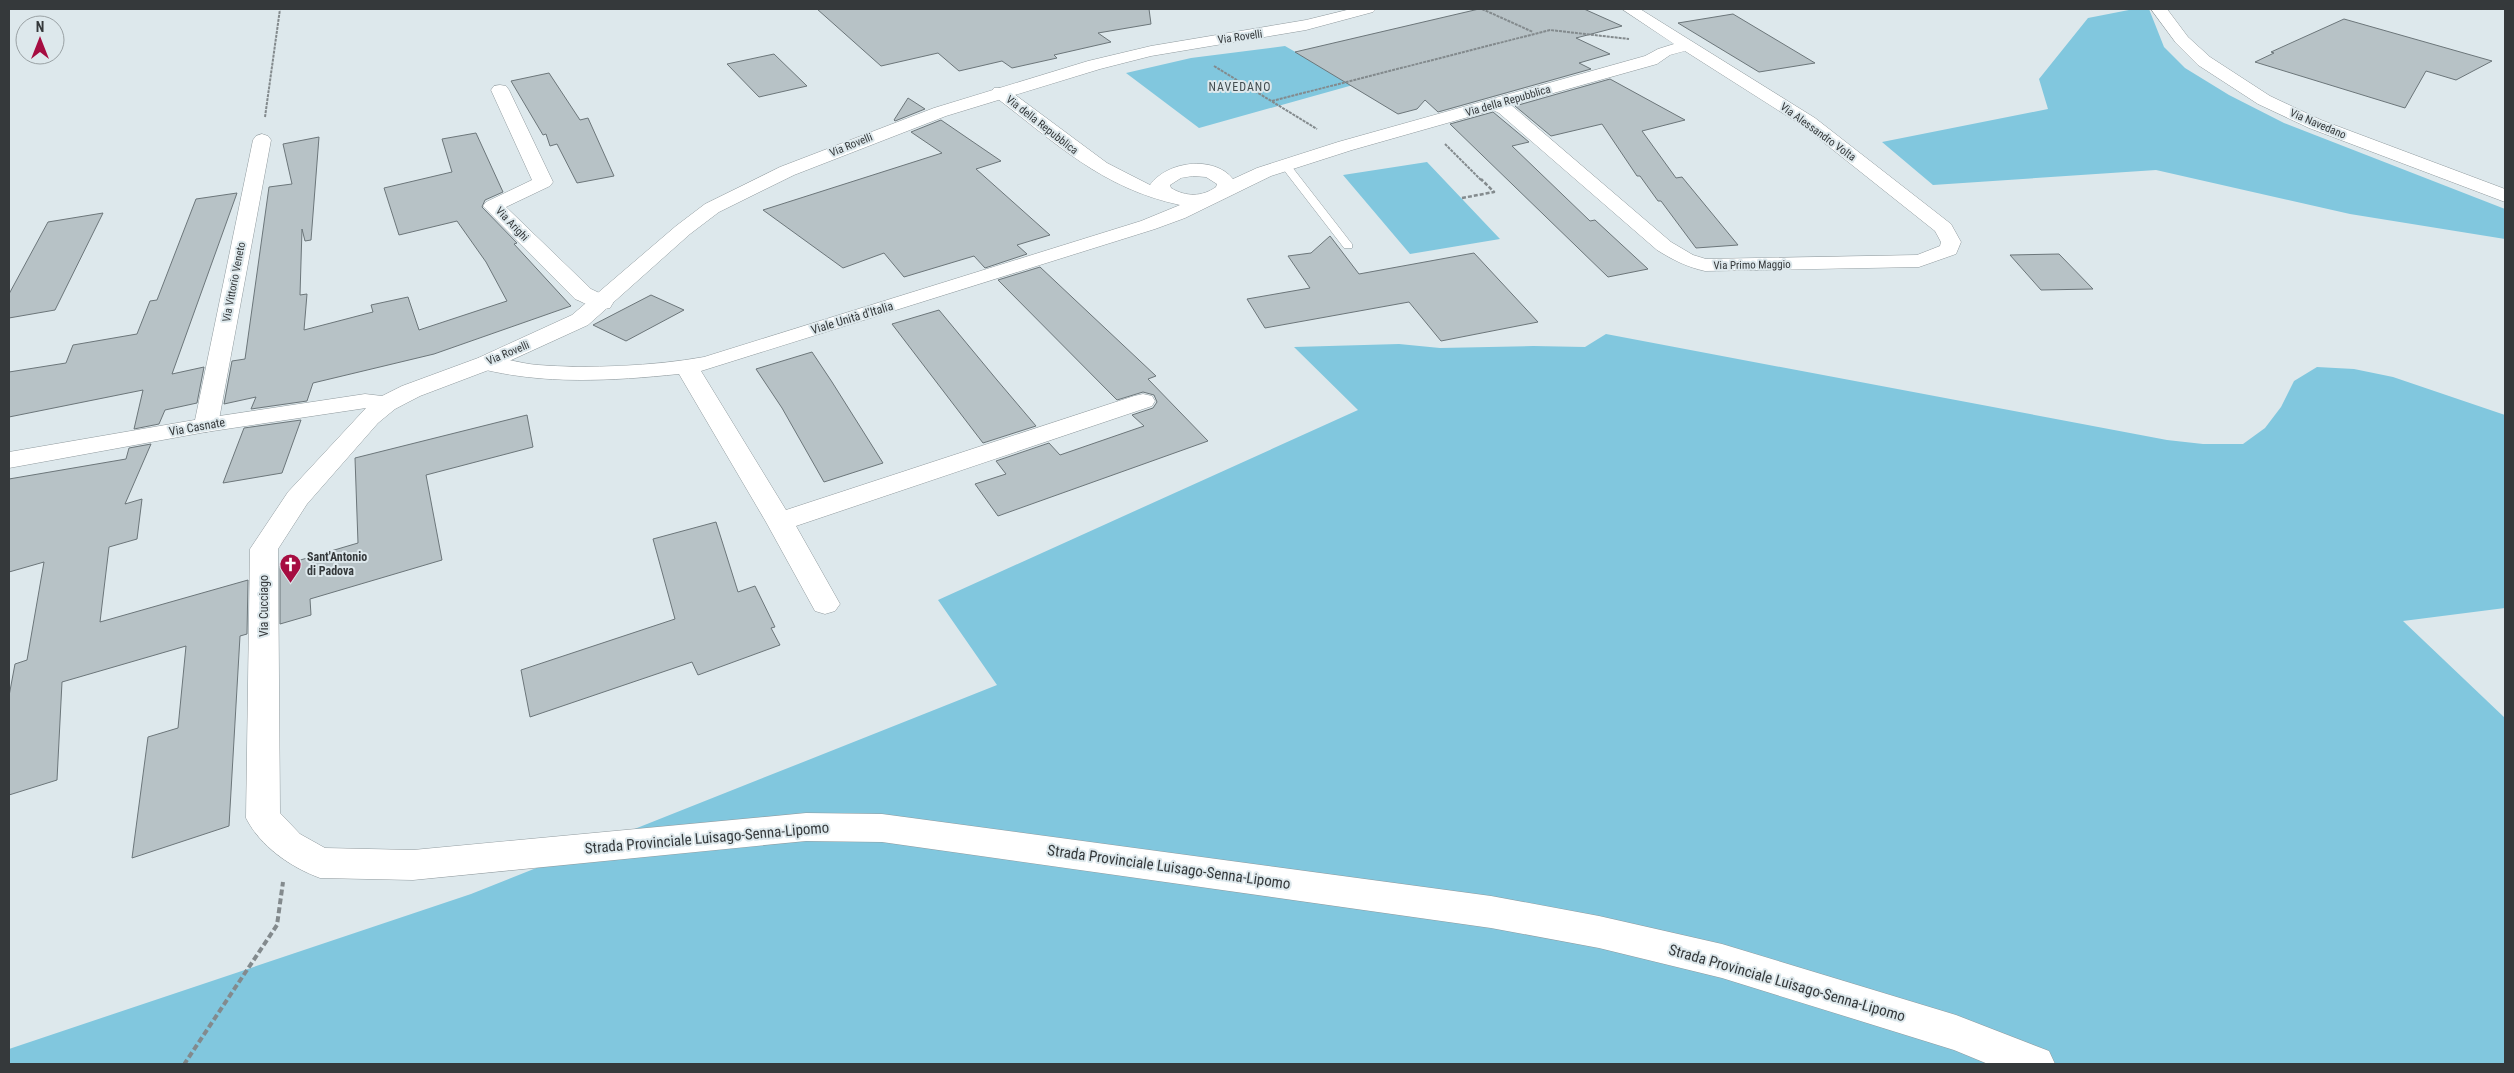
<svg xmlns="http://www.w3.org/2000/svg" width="2514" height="1073" font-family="'Roboto Condensed',sans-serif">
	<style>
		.green { fill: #81c7de }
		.building { fill: #b7c2c6; stroke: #6c767a }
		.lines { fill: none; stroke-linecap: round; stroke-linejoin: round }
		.lane-casing { stroke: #909a9e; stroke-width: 1 }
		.street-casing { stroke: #909a9e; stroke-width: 1 }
		.secondary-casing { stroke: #909a9e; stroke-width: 1 }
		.path-far2 { stroke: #838a8d; stroke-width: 2; stroke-dasharray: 3 1; stroke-linecap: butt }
		.path-far1 { stroke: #838a8d; stroke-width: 2.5; stroke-dasharray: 4 2; stroke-linecap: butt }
		.path { stroke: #838a8d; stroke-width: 4; stroke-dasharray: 6 3; stroke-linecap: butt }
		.lane { fill: #fff; fill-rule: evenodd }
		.street { fill: #fff; fill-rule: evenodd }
		.secondary { fill: #fff; fill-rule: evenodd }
		.labels { text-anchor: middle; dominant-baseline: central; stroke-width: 4; stroke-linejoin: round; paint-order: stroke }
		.far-street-label { font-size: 11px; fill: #35393b; stroke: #dde8ec }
		.far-quarter-label { font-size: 12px; letter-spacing: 1px; fill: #434d50; stroke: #dde8ec }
		.street-label { font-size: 12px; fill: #35393b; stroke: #dde8ec }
		.poi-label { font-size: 12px; font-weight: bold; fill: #35393b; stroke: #dde8ec; text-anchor: start }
		.near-street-label { font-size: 15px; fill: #35393b; stroke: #dde8ec }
	</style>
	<rect width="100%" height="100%" fill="#dde8ec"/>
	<path class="green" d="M2134,9H2149L2164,47L2185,68L2229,95L2284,123L2505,209V239L2350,214L2156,170L1933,185L1882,142L2048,109L2039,79L2088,18Z
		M1285,46L1353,85L1199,128L1126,73L1191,58Z
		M1427,162L1500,239L1410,254L1343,175Z
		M1606,334L2167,440L2203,444H2243L2265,428L2281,407L2294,381L2317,367L2354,369L2393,377L2505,415V608L2403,621L2505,718V1064H9V1049L471,894L997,685L938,600L1358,410L1294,347L1399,344L1440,348L1533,346L1585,347Z"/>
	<path class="building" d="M817,9H1149L1151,24L1098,33L1111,42L1054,55L1057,58L1012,68L1002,61L959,71L938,53L881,66Z
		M1479,9H1584L1622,26L1576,38L1610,54L1579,63L1591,69L1438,112L1425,100L1417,109L1398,114L1295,52Z
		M1733,14L1815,63L1759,72L1678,23Z
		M2344,19L2492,61L2456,80L2426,71L2405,108L2255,62L2274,53L2271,52Z
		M774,54L807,86L759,97L727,64Z
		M549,73L580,120L588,118L614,176L577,183L557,144L550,146L546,134L543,135L511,81Z
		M1610,79L1685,120L1642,131L1676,178L1682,177L1738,245L1696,248L1661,201H1658L1640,176H1637L1602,124L1551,136L1515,106Z
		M908,98L925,109L895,121L894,120Z
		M1493,112L1529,142L1512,146L1590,221L1595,220L1648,269L1608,277L1450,124Z
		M941,120L1001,161L976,169L1050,235L1017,245L1027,254L985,268L974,256L904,277L884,253L843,268L763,210L942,153L911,132Z
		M476,133L503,192L485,200L482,207L517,243L514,244L571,306L434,354L313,383L307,401L251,409L256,397L224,404L232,361L245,359L269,187L292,184L283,144L319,137L311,240L305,241L302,229L300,295L307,294L304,330L373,312L371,305L408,297L419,330L507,301L486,262L457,221L399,235L384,188L452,172L442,139Z
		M237,193L172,374L204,367L197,403L165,410L159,424L134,429L143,390L9,417V372L66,363L73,345L137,334L150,301L157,300L196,199Z
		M103,213L55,310L9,318V294L48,222Z
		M1330,236L1359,274L1474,253L1538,322L1441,341L1409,302L1265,328L1247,299L1310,288L1288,256L1311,253Z
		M2059,254L2093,289L2041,290L2010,255Z
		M1040,267L1156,376L1148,379L1208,441L998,516L975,484L1006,474L996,461L1049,443L1060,455L1144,426L1132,415L1153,408L1157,402L1154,395L1143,392L1117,400L998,280Z
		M651,295L684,310L626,341L593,325Z
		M939,310L997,380L1036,426L983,443L892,324Z
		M812,352L832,382L883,463L824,482L782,408L756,369Z
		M527,415L533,447L426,475L442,560L310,599L311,615L280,624V566L358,543L355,458Z
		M301,420L282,473L223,483L244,428Z
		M151,444L125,504L142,499L137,539L109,547L100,622L248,580L247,634L240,636L229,826L132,858L148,737L178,728L186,646L62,682L57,780L9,795V696L15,664L27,660L44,562L9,572V479L126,459L129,448Z
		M716,522L738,592L755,586L775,627L771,628L780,645L698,675L692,662L530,717L521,670L675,619L653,539Z"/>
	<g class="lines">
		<defs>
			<path id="lane" d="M1285,162L1289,163L1352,244V248H1344L1280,165Z"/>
			<path id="street" d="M1622,9H1640L1815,118L1951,224L1961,242L1956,254L1919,267L1705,271C1687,267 1673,260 1657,250L1499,113L1493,110L1352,150L1271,176L1185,218L1155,229L701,371L786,510L1134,396L1143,394L1152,396L1155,401L1152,406L796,526L840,604L835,611L825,614L815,611L766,522L679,374C612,381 543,385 478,368L474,363L478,358C494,354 520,364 538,365C588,369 654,366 704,357L1141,221L1180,205C1101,188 1056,143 994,96L991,92L994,88H1006L1107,163L1150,185C1167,161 1214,155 1233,179L1257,168L1338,142L1645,56L1658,49L1674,44ZM1685,51L1803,126L1935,231L1941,242L1940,246L1917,255L1706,259L1693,255L1671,242L1511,105L1657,64L1670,55ZM1193,176L1206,177L1217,184L1216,187C1202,197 1186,197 1171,188L1170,185L1181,178Z
				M500,85L506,86L509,90L553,182L550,186L506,207L591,289L610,298L613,303L610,308C597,311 587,304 575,299L483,206L486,202L532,180L491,90L494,86Z
				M262,134L268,136L271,140L218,425L215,430L206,432L197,430L194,425L253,140L256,136Z"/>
			<path id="secondary" d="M1351,9H1376L1373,12L1306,30L1151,56L1100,69L946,116L794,175L719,212L690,234L588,325L494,368L420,396L395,409L378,423L307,504L278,549L280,813L300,834L325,848L413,850L806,813L882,814L1491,896L1599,916L1722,944L1956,1015L2049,1051L2055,1064H1988L1954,1050L1722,978L1599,948L1491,928L882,842L806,841L413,880L320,878C290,867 260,846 246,818L250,549L288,492L366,408L206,432L9,468V452L206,418L365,394L382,396L402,386L478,358L572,315L676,226L705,204L780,167L934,108L1088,61L1151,46L1306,20Z
				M2151,9H2167L2188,37L2210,57L2270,96L2321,120L2505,189V202L2309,128L2258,104L2198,65L2176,43Z"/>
		</defs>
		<use href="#lane" class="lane-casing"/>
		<use href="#street" class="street-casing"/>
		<use href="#secondary" class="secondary-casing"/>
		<path class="path-far2" d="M1482,9L1533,32
			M1214,66L1317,129
			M1272,101L1550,30L1629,39
			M265,117L280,9
			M1445,144L1482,181"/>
		<path class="path-far1" d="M1462,198L1494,192L1481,179"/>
		<path class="path" d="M187,1064L185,1063L277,925L283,882"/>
		<use href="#lane" class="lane"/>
		<use href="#street" class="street"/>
		<use href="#secondary" class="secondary"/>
	</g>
	<defs>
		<symbol id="church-pin" viewBox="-11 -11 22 30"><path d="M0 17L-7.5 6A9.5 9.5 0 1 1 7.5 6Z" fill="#a60d41" stroke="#dde8ec"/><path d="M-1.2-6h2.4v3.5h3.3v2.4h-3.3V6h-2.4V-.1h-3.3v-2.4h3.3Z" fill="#fff"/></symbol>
	</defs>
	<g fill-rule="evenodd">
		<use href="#church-pin" x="278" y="552" width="25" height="34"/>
	</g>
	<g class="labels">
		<g class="far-street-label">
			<text transform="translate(1240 37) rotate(-8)">Via Rovelli</text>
			<text transform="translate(1508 101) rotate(-16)">Via della Repubblica</text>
			<text transform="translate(2318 124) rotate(23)">Via Navedano</text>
			<text transform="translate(1042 125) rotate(38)">Via della Repubblica</text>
			<text transform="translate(1818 132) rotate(36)">Via Alessandro Volta</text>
			<text transform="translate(851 145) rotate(-22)">Via Rovelli</text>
			<text transform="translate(512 224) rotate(46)">Via Arighi</text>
			<text transform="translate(1752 265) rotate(-1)">Via Primo Maggio</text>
			<text transform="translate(234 282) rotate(-79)">Via Vittorio Veneto</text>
			<text transform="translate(508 353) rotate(-23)">Via Rovelli</text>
		</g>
		<g class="far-quarter-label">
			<text x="1240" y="87">NAVEDANO</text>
		</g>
		<g class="street-label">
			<text transform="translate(852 318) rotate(-17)">Viale Unità d'Italia</text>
			<text transform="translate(197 427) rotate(-10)">Via Casnate</text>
			<text transform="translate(264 606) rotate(-90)">Via Cucciago</text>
		</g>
		<g class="poi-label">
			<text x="307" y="557">Sant'Antonio<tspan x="307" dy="14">di Padova</tspan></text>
		</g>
		<g class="near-street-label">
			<text transform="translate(707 838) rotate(-5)">Strada Provinciale Luisago-Senna-Lipomo</text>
			<text transform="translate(1169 867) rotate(8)">Strada Provinciale Luisago-Senna-Lipomo</text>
			<text transform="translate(1787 983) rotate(16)">Strada Provinciale Luisago-Senna-Lipomo</text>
		</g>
	</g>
	<rect width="2514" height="1073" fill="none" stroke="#35393b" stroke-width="20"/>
	<g transform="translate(40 40)"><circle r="24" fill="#dde8ec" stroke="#9aa2a5"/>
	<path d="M0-4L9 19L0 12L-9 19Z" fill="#a60d41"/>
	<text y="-8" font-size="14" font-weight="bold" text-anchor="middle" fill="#35393b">N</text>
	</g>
</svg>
